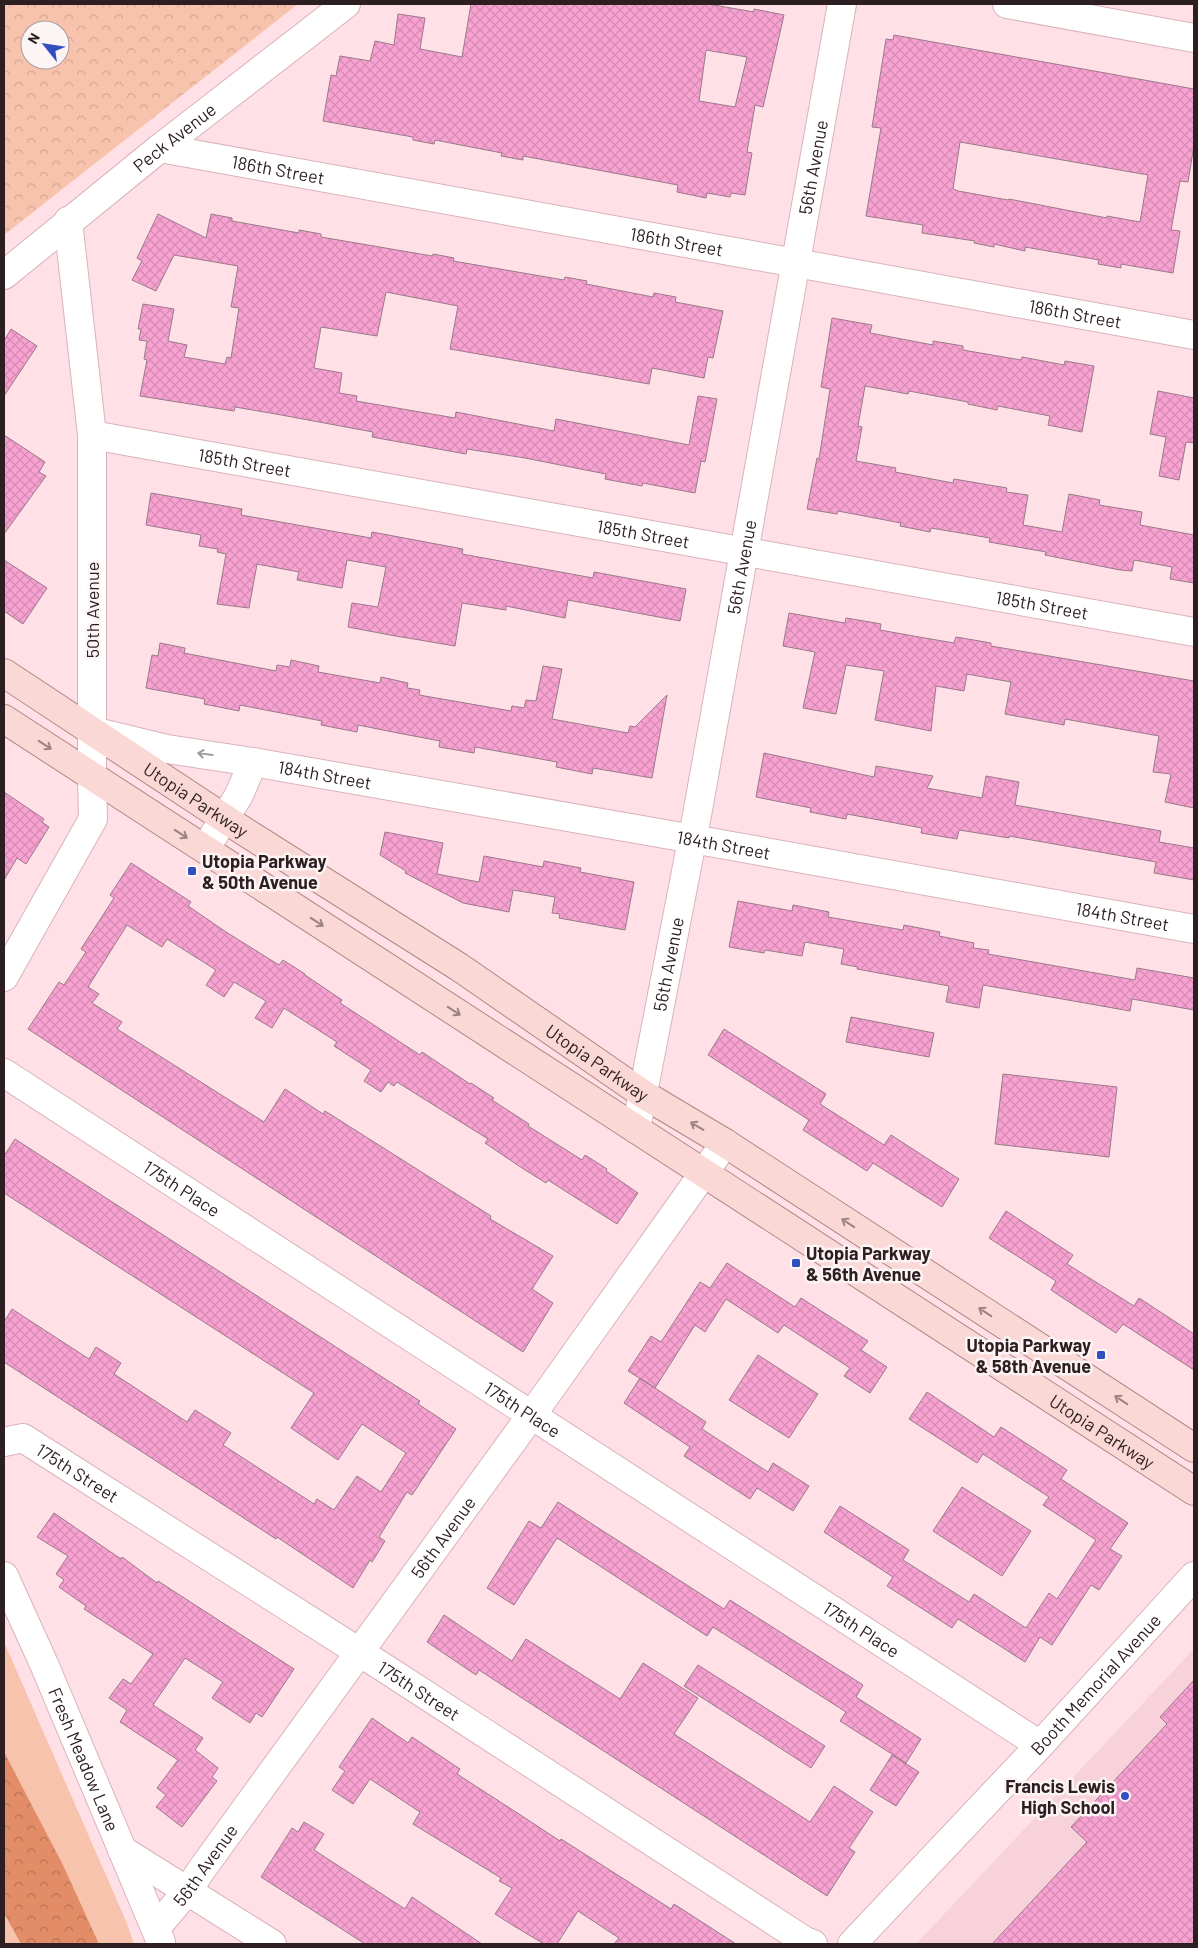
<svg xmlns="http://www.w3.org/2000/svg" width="1198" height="1948" font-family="Barlow,sans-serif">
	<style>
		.built { fill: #f8d2da }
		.grass { fill: #f8c3ac }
		.forest { fill: url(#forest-crowns) }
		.park { fill: url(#park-crowns); fill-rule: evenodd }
		.building { fill: url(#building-cross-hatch); stroke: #997a8a; fill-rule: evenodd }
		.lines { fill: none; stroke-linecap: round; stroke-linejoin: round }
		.minor-casing { stroke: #d9b3bb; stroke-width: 30 }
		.major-casing { stroke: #b08684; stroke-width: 30 }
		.minor { stroke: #fff; stroke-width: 28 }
		.major { stroke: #fad8d5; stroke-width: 28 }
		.oneway { stroke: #9d8484 }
		.oneway2 { stroke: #a09a9b }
		.poi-dot { fill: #324fc0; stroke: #fcf4f5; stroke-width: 2 }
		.labels { text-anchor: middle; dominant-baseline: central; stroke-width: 5; stroke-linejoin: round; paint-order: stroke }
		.street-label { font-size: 18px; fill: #2c1e21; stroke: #fcf4f5 }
		.poi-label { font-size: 18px; font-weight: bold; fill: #2c1e21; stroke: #fcf4f5; text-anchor: start }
	</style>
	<defs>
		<pattern id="forest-crowns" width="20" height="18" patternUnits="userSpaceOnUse" patternTransform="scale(1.25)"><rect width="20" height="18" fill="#e38d68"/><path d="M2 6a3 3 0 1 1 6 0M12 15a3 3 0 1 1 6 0" fill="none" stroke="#b87355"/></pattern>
		<pattern id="park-crowns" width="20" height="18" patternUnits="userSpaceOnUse" patternTransform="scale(1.25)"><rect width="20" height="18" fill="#f8c3ac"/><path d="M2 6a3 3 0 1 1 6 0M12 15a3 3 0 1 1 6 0" fill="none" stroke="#d5a794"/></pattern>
		<pattern id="building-cross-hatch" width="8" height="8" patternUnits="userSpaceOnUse" patternTransform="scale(1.25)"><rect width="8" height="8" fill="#f8a2d2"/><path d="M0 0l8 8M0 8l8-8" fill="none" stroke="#d58bb4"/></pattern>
	</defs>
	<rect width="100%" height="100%" fill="#ffe0e6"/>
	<path class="built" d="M1194,1649V1944H916Z"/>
	<path class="grass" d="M4,1642L126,1921L134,1944H4Z"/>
	<path class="forest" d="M4,1752L62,1863L99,1944H21L4,1913Z"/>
	<path class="park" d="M4,4H298L4,235ZM30,30H60V60H30Z"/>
	<path class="building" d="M471,4H708L754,12V9L784,15L763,107L755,105L747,152L752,153L745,195L731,193L730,197L707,193L706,198L677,192L678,185L523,156V160L501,156L502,153L435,140L434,144L413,140V137L323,121L331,75L336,76L340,56L370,61L375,41L394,45L398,14L425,18L420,49L462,57ZM706,50L747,57L735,107L699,101Z
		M894,35L1194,89V145L1188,182L1180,181L1171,230L1180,231L1173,273L1121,264V268L1098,264L1099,260L1025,247V251L994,244V247L974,243L975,241L922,233L923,225L866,216L881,128L872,127L886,39L893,40ZM960,142L1148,175L1140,222L1107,216V218L1009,199L1008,200L958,191L953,189Z
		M158,214L206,238L211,214L232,218V221L299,233V230L321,234V237L432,256L433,254L454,258L453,261L564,280L565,277L587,281L586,284L653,297L654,293L676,297L675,302L723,311L713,358L708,357L704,378L652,368L649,384L450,349L458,306L386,292L377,336L321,327L314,368L342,373L339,393L357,396L356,401L455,418L456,412L554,431L556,419L689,445L698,396L717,399L705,462L701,461L695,493L643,483L642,486L605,479L606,474L525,458L467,449L466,454L372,437L373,432L276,414L235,407L234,411L140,396L147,360L144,359L147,341L139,340L141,329H138L143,304L174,309L168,341L187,345L184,357L225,364L227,357L231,358L239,308L231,307L238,266L174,255L156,291L132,280L142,261L137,258Z
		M832,318L872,325L870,333L933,345V341L963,346V350L1021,360L1022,357L1064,365L1065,361L1094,366L1082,432L1048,425L1050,416L998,406L997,410L968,404V402L909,391L908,394L865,386L858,426L862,427L856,461L896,468L895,472L953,483L954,479L1007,488L1006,492L1028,495L1023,525L1062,532L1069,494L1100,500L1099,505L1142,512L1140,525L1194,535V583L1170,579L1172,567L1134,560L1132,571L1120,570L1045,555L1046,552L989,542L990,538L931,528L930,532L900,526L901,523L838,511L837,514L807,509L817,458L819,459L830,389L821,387Z
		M11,329L37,346L4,396V341Z
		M1158,391L1194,398V443L1186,442L1179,480L1159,476L1166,437L1150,434Z
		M4,435L45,462L39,472L46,476L4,534Z
		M151,493L242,509L241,515L371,538L372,532L463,549L462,554L593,578L594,572L686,589L680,621L568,600L565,618L506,606V610L462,603L455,646L390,635L348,627L352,603L378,607L386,567L347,560L342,588L297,580L299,572L257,564L249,608L217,604L226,554L217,552L218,549L199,546L201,535L146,525Z
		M4,560L47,588L23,624L4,611Z
		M789,613L845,623L846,618L864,621L881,624L880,630L919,637L954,643L956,637L991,643V646L1194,681V808L1165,802L1171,774L1153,772L1159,736L1065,719L1064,725L1005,714L1011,682L967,674L964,691L936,686L931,731L875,720L884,671L846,665L836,714L803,708L815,652L783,646Z
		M160,643L185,648L184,653L276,671L277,665L290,667L291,660L319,666L318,672L380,683L381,677L408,683L407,688L420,690L419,695L511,711L512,706L524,708L526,700L536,701L543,666L562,669L552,719L628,733L630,726L635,727L667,695L652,778L593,768L592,774L556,767L557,762L475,747L474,753L439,747L440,741L398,733L358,725L357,732L321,725L322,721L240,705L239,711L204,704L205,699L146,688L152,655L158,656Z
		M764,753L874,777L876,766L933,776L927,788L982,798L986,776L1019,782L1015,805L1161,831L1159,842L1194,848V880L1154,873L1156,862L1009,836V838L959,830L957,839L921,833L922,828L847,814L846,819L810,812L811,808L756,797Z
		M4,792L44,819L42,822L49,827L26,864L17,858L4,880Z
		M385,832L443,843L437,874L479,882L484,856L543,867L544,861L581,868L580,872L634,882L625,930L559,918L560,914L552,913L555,897L513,890L509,912L463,903L405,873L406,871L380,855Z
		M131,863L191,902L188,906L226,932L279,965L283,960L305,974V975L342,1000L340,1003L420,1055L422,1052L470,1084L471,1083L494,1098L492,1100L529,1124L528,1126L582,1160L585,1155L607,1169L606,1171L638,1193L617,1224L548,1180L546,1183L522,1168L485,1143L488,1139L397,1082L394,1086L388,1082L381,1092L364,1081L371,1070L334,1046L337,1042L284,1008L272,1028L255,1018L266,1001L234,982L224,997L206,985L216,970L167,939L162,947L127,925L88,987L99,994L92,1003L122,1022L117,1029L264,1122L285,1089L323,1114L325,1111L491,1216L490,1219L553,1256L532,1289L553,1303L523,1352L28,1029L59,982L64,985L86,952L81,949L114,898L110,895Z
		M738,901L792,911L793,905L829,912L828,917L903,930L904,925L940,932L939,936L974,943L973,948L989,950L988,954L1135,980L1137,968L1194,978V1010L1132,999L1130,1011L983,985L979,1008L946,1002L949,986L857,969L858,967L841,964L844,949L805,942L802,956L765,950L764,953L729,947Z
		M851,1017L934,1033L929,1057L846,1042Z
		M724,1029L826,1094L820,1104L884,1145L891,1135L959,1179L942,1207L873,1163L867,1171L803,1130L809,1120L708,1055Z
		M1003,1074L1117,1087L1109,1157L995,1144Z
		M15,1139L393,1384L420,1401L418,1404L456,1429L412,1495L407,1492L379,1537L385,1541L372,1562L370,1560L353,1588L277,1537L276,1539L4,1362V1322L12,1309L89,1359L96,1347L121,1363L114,1374L187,1422L195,1410L231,1433L223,1445L314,1504L317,1499L334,1510L357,1476L381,1492L406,1453L362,1424L338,1460L291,1428L314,1393L4,1193V1156Z
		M1006,1211L1073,1255L1067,1264L1134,1306L1139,1298L1194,1334V1370L1123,1324L1116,1333L1051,1290L1056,1281L989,1238Z
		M727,1263L795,1307L801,1298L868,1341L861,1350L887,1367L870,1393L844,1376L850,1368L784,1325L778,1333L726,1299L705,1332L695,1325L655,1388L628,1371L651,1336L661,1342L700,1282L710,1288Z
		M758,1355L818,1394L789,1438L729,1400Z
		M640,1378L706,1422L702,1429L768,1472L773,1463L809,1486L793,1511L757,1488L750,1499L684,1456L690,1447L624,1403Z
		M927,1392L994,1437L1001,1427L1067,1470L1061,1479L1128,1523L1110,1549L1122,1556L1099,1590L1091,1585L1052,1645L1040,1637L1025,1662L958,1619L952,1628L887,1586L893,1577L824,1532L840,1506L909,1550L903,1560L969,1602L974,1594L1026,1628L1049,1593L1057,1599L1096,1540L1043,1505L1049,1497L983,1454L977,1463L909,1419Z
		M962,1487L1031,1531L1002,1576L933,1531Z
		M558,1502L724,1609L730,1600L863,1685L856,1697L921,1739L906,1763L840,1721L846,1712L713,1627L707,1636L557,1538L514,1605L487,1588L529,1521L541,1528Z
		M54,1513L121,1559L122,1557L157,1583L158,1581L294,1669L262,1717L256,1713L250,1723L212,1698L223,1682L185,1658L153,1705L203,1738L195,1750L218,1768L212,1777L217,1781L182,1827L156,1807L166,1795L157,1788L178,1760L120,1722L127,1710L109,1698L123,1679L131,1684L153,1654L84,1609L86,1606L59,1587L64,1580L56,1574L68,1556L37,1537Z
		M444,1615L512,1661L526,1639L620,1699L643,1663L698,1698L674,1734L810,1822L834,1786L873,1812L849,1848L855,1852L827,1896L479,1670L476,1675L427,1642Z
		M698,1665L825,1746L811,1768L684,1686Z
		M1194,1680V1944H992L1087,1842L1071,1827L1167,1724L1160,1717Z
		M372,1718L408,1743L412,1737L460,1769L457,1774L522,1816L560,1841L561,1839L671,1909L674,1904L736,1944H614L619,1938L578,1911L557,1944H544L514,1926L495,1914L512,1888L499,1881L501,1878L413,1824L420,1812L370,1779L353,1804L332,1790L345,1771L339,1767Z
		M892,1755L919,1772L896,1806L870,1790Z
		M304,1822L324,1834L314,1850L405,1909L412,1897L482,1944H365L261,1877L292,1828L298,1832Z"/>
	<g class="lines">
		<defs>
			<g id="minor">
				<path d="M1007,4L1194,38"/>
				<path id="s1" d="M160,148L1194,335"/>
				<path id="s2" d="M4,275L160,148L346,4"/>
				<path id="s3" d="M92,435L1194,632"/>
				<path id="s4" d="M93,731L167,749L253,762L659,833L1194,929"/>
				<path d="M205,849L239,795L253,762"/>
				<path d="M4,977L93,819L92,775V435L68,221"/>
				<path id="s5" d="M4,1073L1040,1745"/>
				<path id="s6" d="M636,1129L697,815L842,4"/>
				<path id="s7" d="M4,1442L23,1438L389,1671L805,1941L813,1944"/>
				<path id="s8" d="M4,1576L44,1664L161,1942"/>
				<path d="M122,1850L272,1944"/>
				<path id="s9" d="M156,1928L188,1890L202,1869L546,1395L725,1143"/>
				<path id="s10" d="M852,1944L1040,1745L1194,1576"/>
			</g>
			<g id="major">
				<path id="s11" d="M4,673L239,828L459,967L643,1094L725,1143L1194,1448"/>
				<path id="s12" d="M4,719L1194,1491"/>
			</g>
		</defs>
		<use href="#minor" class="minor-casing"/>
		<use href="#major" class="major-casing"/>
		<use href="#minor" class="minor"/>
		<use href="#major" class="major"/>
	</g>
	<defs><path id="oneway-shaft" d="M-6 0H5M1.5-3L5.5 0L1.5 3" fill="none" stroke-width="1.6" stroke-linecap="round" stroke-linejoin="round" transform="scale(1.25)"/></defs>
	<g class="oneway">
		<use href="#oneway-shaft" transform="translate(45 745) rotate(33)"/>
		<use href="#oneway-shaft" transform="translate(181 834) rotate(33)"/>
		<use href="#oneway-shaft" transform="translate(317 922) rotate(33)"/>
		<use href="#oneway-shaft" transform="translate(454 1011) rotate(33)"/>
		<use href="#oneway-shaft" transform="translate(697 1126) rotate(-149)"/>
		<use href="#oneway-shaft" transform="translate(848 1223) rotate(-147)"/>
		<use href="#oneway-shaft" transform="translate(985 1312) rotate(-147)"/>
		<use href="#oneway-shaft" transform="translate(1121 1400) rotate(-147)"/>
	</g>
	<use class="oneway2" href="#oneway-shaft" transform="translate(205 754) rotate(-172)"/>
	<g class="poi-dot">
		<rect x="187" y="866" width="10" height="10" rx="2.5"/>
		<rect x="791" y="1258" width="10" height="10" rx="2.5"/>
		<rect x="1096" y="1350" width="10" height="10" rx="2.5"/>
		<circle cx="1125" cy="1796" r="5"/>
	</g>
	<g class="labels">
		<g class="street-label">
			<text stroke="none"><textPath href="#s2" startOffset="219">Peck Avenue</textPath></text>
			<text stroke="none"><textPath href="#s6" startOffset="978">56th Avenue</textPath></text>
			<text stroke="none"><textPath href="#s1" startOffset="120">186th Street</textPath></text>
			<text stroke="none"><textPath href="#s1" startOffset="525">186th Street</textPath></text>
			<text stroke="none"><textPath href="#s1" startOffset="930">186th Street</textPath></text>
			<text stroke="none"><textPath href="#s3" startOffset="155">185th Street</textPath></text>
			<text stroke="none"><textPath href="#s3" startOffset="560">185th Street</textPath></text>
			<text stroke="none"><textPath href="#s6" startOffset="572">56th Avenue</textPath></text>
			<text stroke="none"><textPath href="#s3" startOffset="965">185th Street</textPath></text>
			<text transform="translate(92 610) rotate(-90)">50th Avenue</text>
			<text stroke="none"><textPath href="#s4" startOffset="236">184th Street</textPath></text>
			<text stroke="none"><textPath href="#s11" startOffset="230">Utopia Parkway</textPath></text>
			<text stroke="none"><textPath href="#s4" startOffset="641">184th Street</textPath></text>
			<text stroke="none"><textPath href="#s4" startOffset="1046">184th Street</textPath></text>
			<text stroke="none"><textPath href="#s6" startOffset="168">56th Avenue</textPath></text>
			<text stroke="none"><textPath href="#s11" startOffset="710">Utopia Parkway</textPath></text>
			<text stroke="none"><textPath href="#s5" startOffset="212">175th Place</textPath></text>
			<text stroke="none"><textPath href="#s5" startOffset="618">175th Place</textPath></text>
			<text stroke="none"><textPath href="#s12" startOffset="1309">Utopia Parkway</textPath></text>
			<text stroke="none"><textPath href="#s7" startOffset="84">175th Street</textPath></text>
			<text stroke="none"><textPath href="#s9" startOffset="485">56th Avenue</textPath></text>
			<text stroke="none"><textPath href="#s5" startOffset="1022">175th Place</textPath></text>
			<text stroke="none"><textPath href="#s10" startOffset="356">Booth Memorial Avenue</textPath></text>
			<text stroke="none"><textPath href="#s7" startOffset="489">175th Street</textPath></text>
			<text stroke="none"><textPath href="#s8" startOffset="200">Fresh Meadow Lane</textPath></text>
			<text stroke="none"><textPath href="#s9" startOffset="80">56th Avenue</textPath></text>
		</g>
		<g class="poi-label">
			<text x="202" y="861">Utopia Parkway<tspan x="202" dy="21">&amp; 50th Avenue</tspan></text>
			<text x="806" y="1253">Utopia Parkway<tspan x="806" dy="21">&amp; 56th Avenue</tspan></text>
			<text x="1091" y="1345" text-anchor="end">Utopia Parkway<tspan x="1091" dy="21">&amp; 58th Avenue</tspan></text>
			<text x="1115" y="1786" text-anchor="end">Francis Lewis<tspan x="1115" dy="21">High School</tspan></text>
		</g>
	</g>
	<rect width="1198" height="1948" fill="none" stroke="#2c1e21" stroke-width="10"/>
	<g transform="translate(45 45) rotate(300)"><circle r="24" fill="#fcf4f5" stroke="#a99ea0"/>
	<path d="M0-4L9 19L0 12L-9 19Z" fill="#324fc0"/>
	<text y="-8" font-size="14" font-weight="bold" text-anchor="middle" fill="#2c1e21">N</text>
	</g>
</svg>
